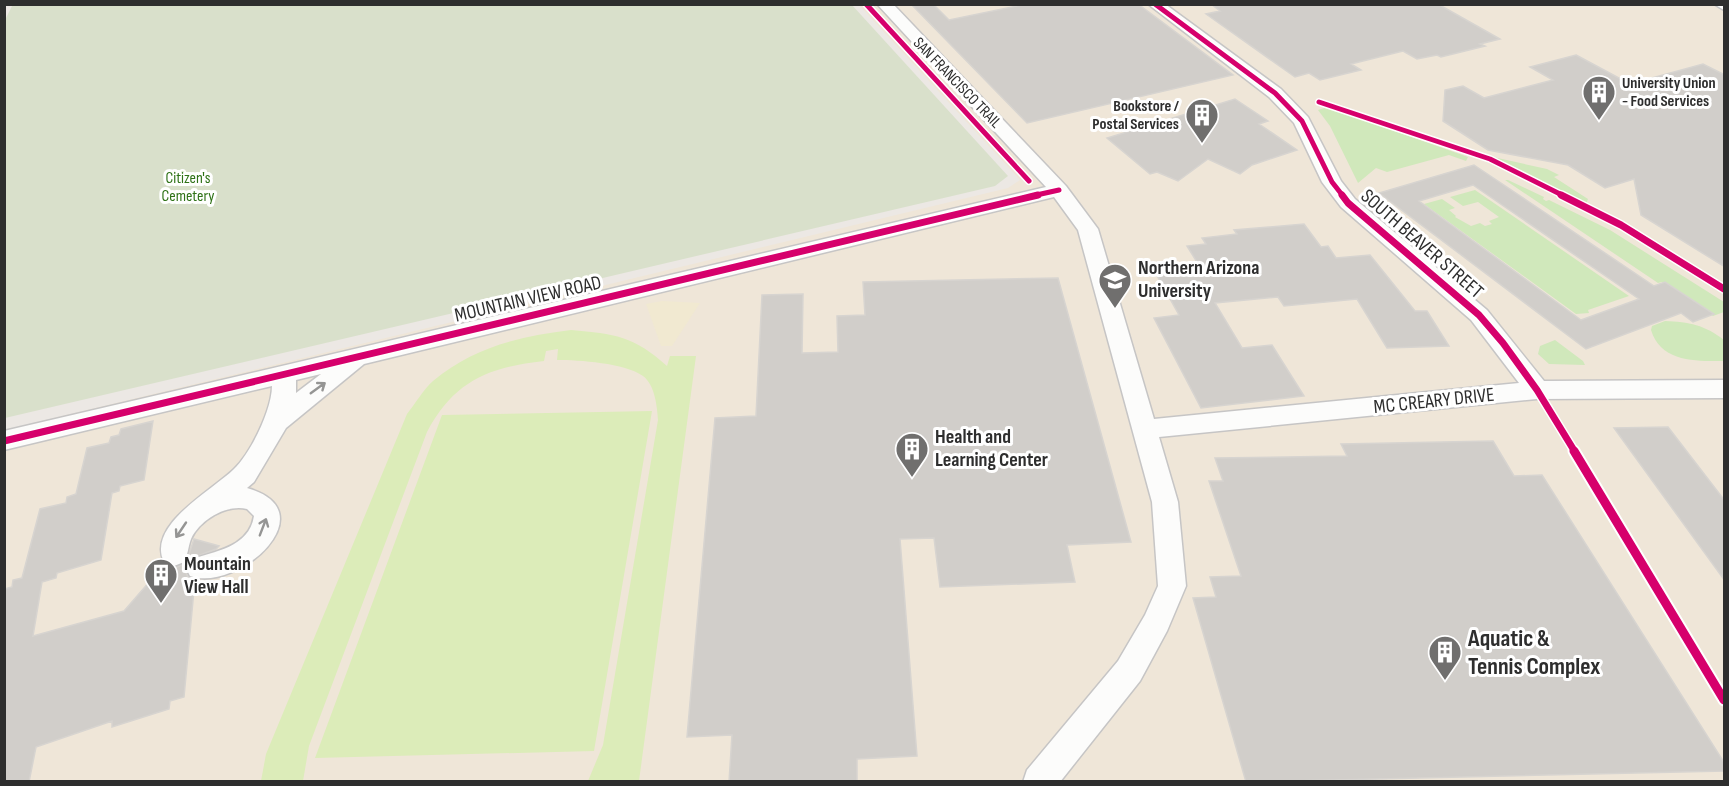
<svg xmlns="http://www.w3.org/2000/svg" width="1729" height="786" font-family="'Sofia Sans Condensed',sans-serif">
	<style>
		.education { fill: #efe6d8 }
		.green { fill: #d0e8bb }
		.sand { fill: #f1e9d1 }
		.cemetery { fill: #d9e0cb }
		.pitch { fill: #dcecb9 }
		.building { fill: #d1ceca; stroke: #d7d4d0; stroke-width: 1.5; fill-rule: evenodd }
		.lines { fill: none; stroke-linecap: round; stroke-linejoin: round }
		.minor-casing { stroke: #c6c5c5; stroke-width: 3 }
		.minor { fill: #fcfcfb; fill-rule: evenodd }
		.cycleway-far2-casing { stroke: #fff; stroke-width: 8 }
		.cycleway-far1-casing { stroke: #fff; stroke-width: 10 }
		.cycleway-casing { stroke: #fff; stroke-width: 13 }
		.cycleway-far2 { stroke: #d6006c; stroke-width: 5 }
		.cycleway-far1 { stroke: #d6006c; stroke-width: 7 }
		.cycleway { stroke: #d6006c; stroke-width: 9 }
		.oneway { stroke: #959594 }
		.labels { text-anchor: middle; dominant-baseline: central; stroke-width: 6; stroke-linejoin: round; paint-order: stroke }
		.far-street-label { font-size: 16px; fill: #2e2e2e; stroke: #fff }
		.far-poi-label { font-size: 16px; font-weight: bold; fill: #2e2e2e; stroke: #fff; text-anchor: start }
		.far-park-label { font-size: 16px; fill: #2f7217; stroke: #fff }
		.street-label { font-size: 20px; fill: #2e2e2e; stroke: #fff }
		.poi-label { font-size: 20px; font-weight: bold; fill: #2e2e2e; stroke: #fff; text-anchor: start }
		.near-poi-label { font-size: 24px; font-weight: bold; fill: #2e2e2e; stroke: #fff; text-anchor: start }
	</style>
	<rect width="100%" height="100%" fill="#ece8e4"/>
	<path class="education" d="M859,5H1724V781H5L4,430L1008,188L1020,180Z"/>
	<path class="green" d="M1327,107L1468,157L1466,161L1449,155L1387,172L1376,168L1358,183L1330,126L1318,110Z
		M1493,157L1547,169L1559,175L1554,177L1588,199L1586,204L1522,174Z
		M1505,180H1508L1544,197L1543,199L1546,201L1549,200L1610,230L1724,302V312L1713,316L1662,282L1658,283Z
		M1475,190L1629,296L1588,310L1589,313L1576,314L1424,204L1442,199L1455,208L1449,210L1456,216L1455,217L1471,226L1480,223L1485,226L1492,224L1489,221L1499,217L1478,202L1463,206L1450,197Z
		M1665,321C1689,322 1705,325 1724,340V361C1697,361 1661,363 1651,330L1652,326Z
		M1555,340L1583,361L1585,365L1549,364L1538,354L1540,346Z"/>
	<path class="sand" d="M662,301L700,303L672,346H661L646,304Z"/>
	<path class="cemetery" d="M13,4L852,5L1008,176L995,186L5,418L4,22Z"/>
	<path class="pitch" d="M571,330C615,334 634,336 667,366L670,356H696L639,781H588L603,745L658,420C657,406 655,385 643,376C625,363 579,360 557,360L558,349L546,351L544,361C489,367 454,381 427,432L309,746L303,781H261L266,754L407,414C415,404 423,390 433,381C473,347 521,336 571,330Z
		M652,411L594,751L315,758L442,415Z"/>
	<path class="building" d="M911,4H933L949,20L1026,4H1138L1233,75L1027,123Z
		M1211,4H1438L1500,39L1480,44L1485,46L1441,57L1437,55L1417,59L1403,51L1351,64L1361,70L1320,80L1309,73L1295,77L1206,14L1220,11Z
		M1576,55L1630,84L1703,64L1725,75V267L1641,215L1634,179L1605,188L1568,165L1488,150L1443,121L1445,90L1463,86L1484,98L1553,80L1530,67Z
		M1235,99L1268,121L1259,124L1297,150L1252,165L1240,174L1208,159L1178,181L1157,172L1150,174L1107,138Z
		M1474,165L1654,286L1665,282L1714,314L1693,322L1681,313L1586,349L1379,193ZM1473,185L1639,299L1581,320L1419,201Z
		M1304,224L1321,247L1328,246L1336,258L1370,255L1415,311H1427L1449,346L1387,348L1357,299L1284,306L1278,297L1215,303L1242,348L1272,345L1304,396L1201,408L1154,318L1179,315L1155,272L1200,267L1187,246L1206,244L1202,238L1237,234L1234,230Z
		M1058,278L1131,542L1067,545L1075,582L940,587L934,538L900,539L917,756L857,759V782H729L732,735L687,737L715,418L756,416L762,295L803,294L802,353L838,352L837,316L865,315L863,282Z
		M153,421L144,480L120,486L119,491L112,493L101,560L57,573L56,578L42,582L33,636L124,611L164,565L175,568L186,563L184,569L188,577L195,579L184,697L170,701L169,709L112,727V721L36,747L29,782H4V589L12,587L13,580L22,578L40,509L66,503L67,497L76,494L87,448L109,443L111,437L119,435L121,429Z
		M1668,427L1725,501V581L1614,428Z
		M1493,441L1514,476L1542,475L1725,764V771L1246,782L1193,598L1216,597L1210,577L1241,576L1209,481H1223L1215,458L1347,456L1341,444Z
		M194,539L219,546L216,549L187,560Z"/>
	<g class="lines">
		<defs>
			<path id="minor" d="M877,4H893L1066,186L1098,229L1154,419L1519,383L1471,320L1341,207L1322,182L1294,123L1269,97L1148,4H1165L1281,89L1308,117L1341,181L1355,199L1487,310L1544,381L1724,380V398L1537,399L1159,437L1178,502L1186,586L1167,631L1140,681L1060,782H1023L1027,770L1118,661L1145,615L1158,586L1152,502L1078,230L1054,197L364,364L286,428L254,482L247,488C329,511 238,593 190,576L186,568L190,560C214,551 249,548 254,516L247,509C226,504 200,520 191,539C188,547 188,555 184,562L174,566L164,562C146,525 213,490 234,469C251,453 272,409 272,386L4,450V431L1046,187ZM321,374L296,393V380Z
				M1714,4H1724V10Z"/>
		</defs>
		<use href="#minor" class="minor-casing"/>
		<use href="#minor" class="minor"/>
		<defs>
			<path id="cycleway-far2" d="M866,4L1029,181
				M1155,4L1275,93L1302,121L1332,182L1343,196
				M1319,102L1490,159L1564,196
				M1032,196L1059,190"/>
			<path id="cycleway-far1" d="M1342,195L1348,203L1479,315L1503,343L1537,390L1575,452
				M1561,195L1621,225L1724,289
				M4,441L1038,195"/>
			<path id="cycleway" d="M1574,451L1724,700"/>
		</defs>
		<use href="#cycleway-far2" class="cycleway-far2-casing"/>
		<use href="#cycleway-far1" class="cycleway-far1-casing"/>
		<use href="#cycleway" class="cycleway-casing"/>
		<use href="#cycleway-far2" class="cycleway-far2"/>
		<use href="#cycleway-far1" class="cycleway-far1"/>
		<use href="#cycleway" class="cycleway"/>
	</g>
	<defs><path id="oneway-shaft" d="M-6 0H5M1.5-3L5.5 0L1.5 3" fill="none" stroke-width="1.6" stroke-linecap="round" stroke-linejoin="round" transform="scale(1.5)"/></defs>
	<g class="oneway">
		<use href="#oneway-shaft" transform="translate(318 388) rotate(-36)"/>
		<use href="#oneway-shaft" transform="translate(263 527) rotate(-69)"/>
		<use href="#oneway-shaft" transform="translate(181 530) rotate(124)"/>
	</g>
	<defs>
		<symbol id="building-pin" viewBox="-11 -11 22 30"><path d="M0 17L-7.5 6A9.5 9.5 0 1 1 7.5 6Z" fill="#706f6e" stroke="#fff"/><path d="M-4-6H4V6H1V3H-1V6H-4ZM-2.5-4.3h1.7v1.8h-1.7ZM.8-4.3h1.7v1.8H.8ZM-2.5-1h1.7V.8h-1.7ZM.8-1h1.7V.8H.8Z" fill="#fff"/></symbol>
		<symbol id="university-pin" viewBox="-11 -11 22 30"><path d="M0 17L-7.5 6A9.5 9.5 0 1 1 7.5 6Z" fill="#706f6e" stroke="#fff"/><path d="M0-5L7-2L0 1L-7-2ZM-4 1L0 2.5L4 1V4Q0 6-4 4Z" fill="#fff"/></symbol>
	</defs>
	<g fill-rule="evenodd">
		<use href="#building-pin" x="1580" y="73" width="38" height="52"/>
		<use href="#building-pin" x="1183" y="96" width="38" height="52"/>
		<use href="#university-pin" x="1096" y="261" width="38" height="52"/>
		<use href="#building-pin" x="893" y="430" width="38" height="52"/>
		<use href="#building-pin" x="142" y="556" width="38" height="52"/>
		<use href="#building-pin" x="1426" y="633" width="38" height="52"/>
	</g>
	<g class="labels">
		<g class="far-street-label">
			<text transform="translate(957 83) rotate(46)">SAN FRANCISCO TRAIL</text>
		</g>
		<g class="far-poi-label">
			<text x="1622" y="83">University Union<tspan x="1622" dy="18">- Food Services</tspan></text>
			<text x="1179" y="106" text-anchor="end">Bookstore /<tspan x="1179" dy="18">Postal Services</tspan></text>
		</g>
		<g class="far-park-label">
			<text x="188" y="178">Citizen's<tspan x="188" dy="18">Cemetery</tspan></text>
		</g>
		<g class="street-label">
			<text transform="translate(1422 244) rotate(41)">SOUTH BEAVER STREET</text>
			<text transform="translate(528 299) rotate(-13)">MOUNTAIN VIEW ROAD</text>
			<text transform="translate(1434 401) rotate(-6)">MC CREARY DRIVE</text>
		</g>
		<g class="poi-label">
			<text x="1138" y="268">Northern Arizona<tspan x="1138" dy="23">University</tspan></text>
			<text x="935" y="437">Health and<tspan x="935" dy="23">Learning Center</tspan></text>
			<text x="184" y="564">Mountain<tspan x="184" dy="23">View Hall</tspan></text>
		</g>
		<g class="near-poi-label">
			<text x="1468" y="638">Aquatic &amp;<tspan x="1468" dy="28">Tennis Complex</tspan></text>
		</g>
	</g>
	<rect width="1729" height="786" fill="none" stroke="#2e2e2e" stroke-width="12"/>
</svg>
